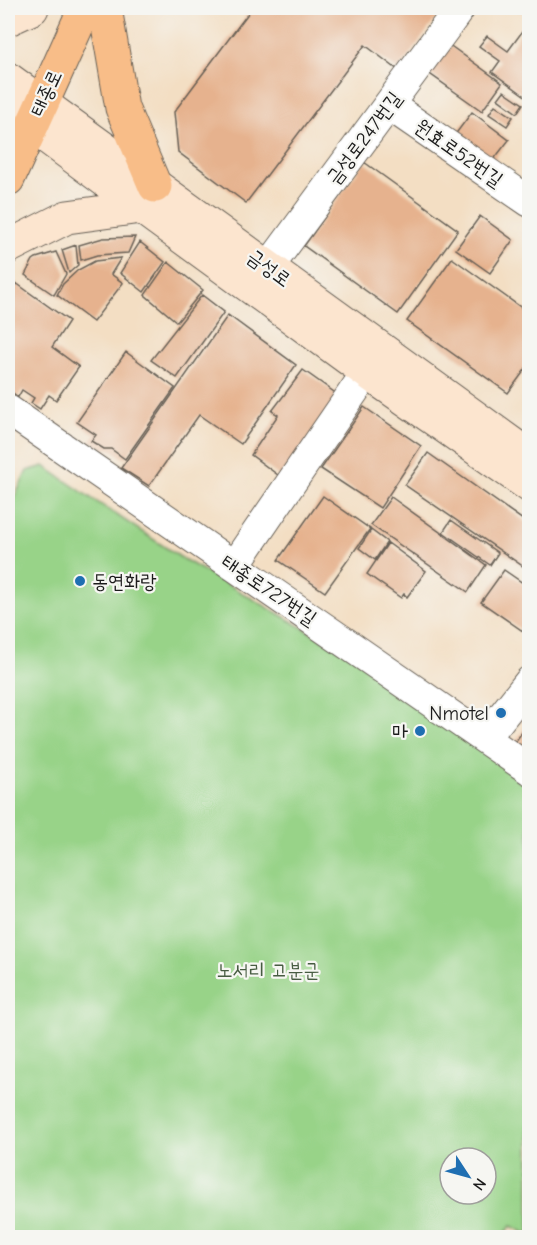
<svg xmlns="http://www.w3.org/2000/svg" width="537" height="1245" font-family="'Comic Neue','Poor Story',sans-serif">
	<style>
		.green { fill: #98d388; stroke: #5a7852; stroke-width: 1.5; fill-rule: evenodd }
		.building { fill: #e6b28e }
		.lines { fill: none; stroke-linecap: round; stroke-linejoin: round }
		.street-casing { stroke: #676056; stroke-width: 32 }
		.secondary-casing { stroke: #676056; stroke-width: 35 }
		.primary-casing { stroke: #676056; stroke-width: 35 }
		.street { stroke: #fff; stroke-width: 30 }
		.secondary { stroke: #fce5cf; stroke-width: 33 }
		.primary { stroke: #f8bd88; stroke-width: 33 }
		.poi-dot { fill: #1f6fb2; stroke: #f6f6f2; stroke-width: 2 }
		.labels { text-anchor: middle; dominant-baseline: central; stroke-width: 4.5; stroke-linejoin: round; paint-order: stroke }
		.street-label { font-size: 20px; fill: #1c1c1c; stroke: #f6f6f2 }
		.poi-label { font-size: 20px; fill: #1c1c1c; stroke: #f6f6f2; text-anchor: end }
		.park-label { font-size: 20px; fill: #475c42; stroke: #f6f6f2 }
	</style>
	<rect width="100%" height="100%" fill="#f6f6f2"/>
	<filter id="ink" filterUnits="userSpaceOnUse"><feTurbulence type="fractalNoise" baseFrequency=".0167" numOctaves="2"/><feDisplacementMap in="SourceGraphic" scale="12" xChannelSelector="R" yChannelSelector="G"/><feConvolveMatrix kernelMatrix="1 2 1 2 8 2 1 2 1" color-interpolation-filters="sRGB"/></filter>
	<filter id="wash" filterUnits="userSpaceOnUse"><feTurbulence type="fractalNoise" baseFrequency=".008" numOctaves="4" result="noise"/><feDisplacementMap in="SourceGraphic" scale="24" xChannelSelector="R" yChannelSelector="G"/><feGaussianBlur stdDeviation="1.35" result="paint"/><feColorMatrix in="noise" values="0 0 0 0 0 0 0 0 0 0 0 0 0 0 0 0 0 1.4 0 .05"/><feComposite in="paint" operator="in"/></filter>
	<g filter="url(#wash)">
		<rect width="100%" height="100%" fill="#f3dec3"/>
		<path class="green" d="M44,466L88,496L180,557L364,663L529,781V1235L511,1226L502,1238L8,1237V511L27,471ZM450,1158H486V1194H450Z"/>
		<g id="blocks">
			<path class="building" d="M252,8H444L398,70L365,45L246,203L178,152L174,112Z
				M530,21V97L528,98L492,72L500,61L479,46L487,36L508,51Z
				M448,44L502,83L482,111L427,72Z
				M504,91L523,104L517,113L498,99Z
				M495,105L513,117L507,126L489,114Z
				M472,112L509,140L491,163L454,136Z
				M364,162L458,230L398,314L304,246Z
				M480,216L513,240L490,273L456,249Z
				M135,237L128,253L97,255L81,260L79,245L103,238Z
				M140,242L165,262L144,292L120,273Z
				M76,245L78,265L69,273L62,250Z
				M56,252L66,274L54,295L25,275L33,260L36,258Z
				M121,258L111,274L123,283L93,322L57,295L63,284L78,270L95,261Z
				M452,258L530,314V363L508,393L407,321Z
				M168,262L203,290L177,322L145,295Z
				M16,283L69,321L52,347L79,367L56,400L49,395L40,409L31,403L34,398L22,390L18,397L8,389V302Z
				M202,295L224,312L177,378L151,360Z
				M228,315L296,365L241,444L199,415L149,486L121,468Z
				M126,352L175,388L125,459L111,449H104L91,441L96,435L77,422Z
				M303,370L341,397L282,478L251,455L278,415L272,411Z
				M364,407L421,446L380,508L321,469Z
				M428,453L530,525V571L405,485Z
				M323,496L370,529L325,592L278,560Z
				M391,497L486,565L468,592L371,525Z
				M451,520L498,553L490,565L443,532Z
				M371,530L387,542L375,560L359,548Z
				M388,543L426,571L407,597L404,594L401,598L367,574Z
				M504,570L530,588V636L481,602Z
				M530,721V752L515,742Z"/>
		</g>
	</g>
	<g filter="url(#ink)">
		<use href="#blocks" fill-opacity="0" stroke="#676056" stroke-width="1.5"/>
		<g class="lines">
			<defs>
				<path id="street" d="M389,105L530,202
					M268,268L460,8
					M8,410L530,770
					M234,566L367,372
					M485,738L530,681"/>
				<path id="secondary" d="M8,19L32,8
					M8,79L530,457
					M8,108L141,207L367,372L530,486
					M8,247L67,217L141,207"/>
				<path id="primary" d="M105,8L122,108L155,186
					M8,179L85,8"/>
			</defs>
			<use href="#street" class="street-casing"/>
			<use href="#secondary" class="secondary-casing"/>
			<use href="#primary" class="primary-casing"/>
			<use href="#street" class="street"/>
			<use href="#secondary" class="secondary"/>
			<use href="#primary" class="primary"/>
		</g>
	</g>
	<g class="poi-dot">
		<circle cx="80" cy="581" r="6"/>
		<circle cx="501" cy="713" r="6"/>
		<circle cx="420" cy="731" r="6"/>
	</g>
	<g class="labels">
		<g class="street-label">
			<text transform="translate(46 93) rotate(-65)">태종로</text>
			<text transform="translate(364 138) rotate(-53)">금성로247번길</text>
			<text transform="translate(459 153) rotate(35)">원효로52번길</text>
			<text transform="translate(269 268) rotate(36)">금성로</text>
			<text transform="translate(269 590) rotate(34)">태종로727번길</text>
		</g>
		<g class="poi-label">
			<text x="92" y="581" text-anchor="start">동연화랑</text>
			<text x="489" y="713">Nmotel</text>
			<text x="408" y="731">마</text>
		</g>
		<g class="park-label">
			<text x="268" y="970">노서리 고분군</text>
		</g>
	</g>
	<rect width="537" height="1245" fill="none" stroke="#f6f6f2" stroke-width="30"/>
	<g transform="translate(468 1176) rotate(126)"><circle r="28" fill="#f6f6f2" stroke="#9f9f9c" stroke-width="1.5"/>
	<path d="M0-4.5L10 22L0 15L-10 22Z" fill="#1f6fb2"/>
	<text y="-9" font-size="16" font-weight="bold" text-anchor="middle" fill="#1c1c1c">N</text>
	</g>
</svg>
